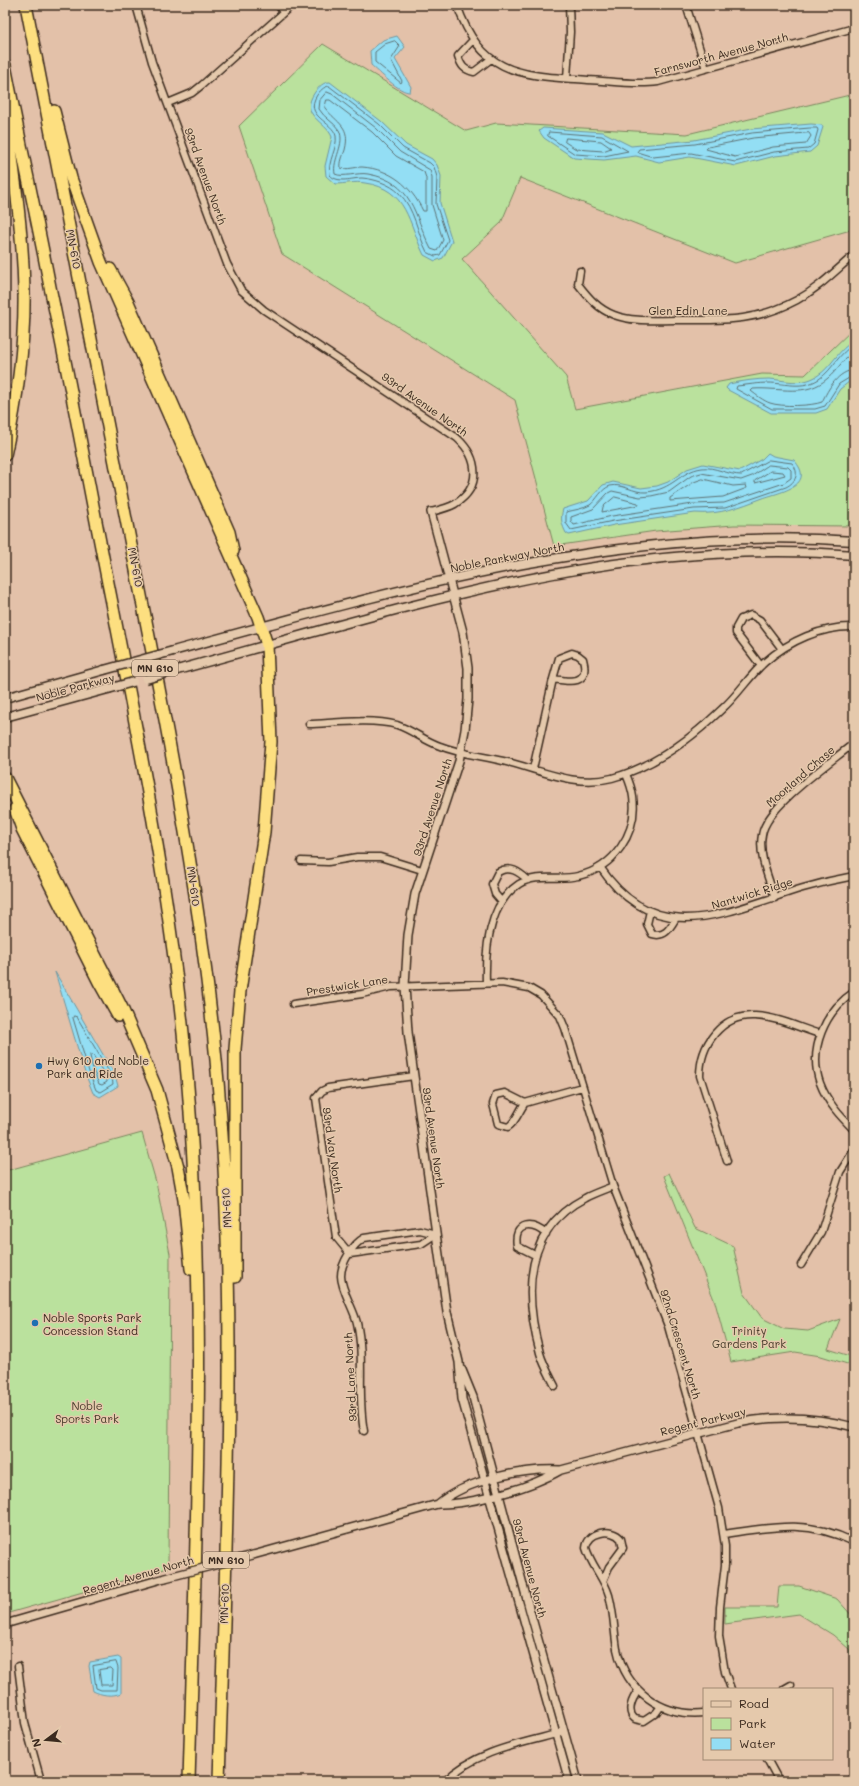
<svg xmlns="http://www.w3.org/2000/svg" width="859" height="1786" font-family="Mali,sans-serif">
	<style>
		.green { fill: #bae19d; stroke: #7a865e }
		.water { fill: #93def4; stroke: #70969e }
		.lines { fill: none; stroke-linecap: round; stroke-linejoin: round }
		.shore { stroke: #5e7274; stroke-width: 1 }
		.minor-casing { stroke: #3b2a1e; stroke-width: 9 }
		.tertiary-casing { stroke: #3b2a1e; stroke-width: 10 }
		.secondary-casing { stroke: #3b2a1e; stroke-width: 11 }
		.motorway-casing { stroke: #3b2a1e; stroke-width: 14 }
		.minor { stroke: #e5c9ac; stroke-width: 6 }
		.tertiary { stroke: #e5c9ac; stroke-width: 7 }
		.secondary { stroke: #e5c9ac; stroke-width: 8 }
		.motorway { stroke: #fddf80; stroke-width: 11 }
		.tertiary-bridge-casing { stroke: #3b2a1e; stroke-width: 10; stroke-linecap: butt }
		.secondary-bridge-casing { stroke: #3b2a1e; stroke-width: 11; stroke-linecap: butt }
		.tertiary-bridge { stroke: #e5c9ac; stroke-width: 7 }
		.secondary-bridge { stroke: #e5c9ac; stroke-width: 8 }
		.poi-dot { fill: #1f6fb2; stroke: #e5c9ac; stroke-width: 1.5 }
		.labels { text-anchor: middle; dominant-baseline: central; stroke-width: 3; stroke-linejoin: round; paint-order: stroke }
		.shield { fill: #e5c9ac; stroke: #6e5a49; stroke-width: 1 }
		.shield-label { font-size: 10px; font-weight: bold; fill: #3b2a1e }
		.street-label { font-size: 11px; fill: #3b2a1e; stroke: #e5c9ac }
		.poi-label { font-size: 11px; fill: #3b2a1e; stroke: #e5c9ac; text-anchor: start }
		.park-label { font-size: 11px; fill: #483c2b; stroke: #e5c9ac }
	</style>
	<rect width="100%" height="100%" fill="#e3c1a9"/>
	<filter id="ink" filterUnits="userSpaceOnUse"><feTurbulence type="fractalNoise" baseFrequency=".025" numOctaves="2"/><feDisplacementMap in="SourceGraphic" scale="8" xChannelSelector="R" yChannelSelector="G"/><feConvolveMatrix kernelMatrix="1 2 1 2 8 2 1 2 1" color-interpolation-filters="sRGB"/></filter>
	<g filter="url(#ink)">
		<path class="green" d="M323,44L466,131L496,123L687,134L854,94V229L735,263L520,178L501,223L462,259L566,377L575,409L762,374L805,375L854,328V522L852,526L734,525L656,531L554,546L515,400L282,254L239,126Z
			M142,1133L156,1182L170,1254L168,1568L5,1614V1171Z
			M669,1173L695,1228L733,1246L744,1293L762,1318L784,1329L808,1331L840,1319L828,1349L854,1357V1366L821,1356L795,1352L731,1362L715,1302L664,1176Z
			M779,1586H799L837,1599L854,1618V1670L849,1649L833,1635L799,1614L725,1624V1607H777Z"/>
		<path class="water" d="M397,36L405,47L395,59L411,87L410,92C400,93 379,72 371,65L370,51L383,40Z
			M330,82L381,121L406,145L432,159L437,165L441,176L440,203L452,241L443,258L435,261L424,255C408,223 408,189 365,183C355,181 345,184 335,184L326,176L325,166L332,137C326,121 298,116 315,92C319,87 323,82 330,82Z
			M811,124L822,125L823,127L817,146L810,152L775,156L736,166L690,157L659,162L636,156L604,160L574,158L544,138L539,131L543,128L603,132L631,146L694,140L751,129Z
			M854,341V378L840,389L827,409L816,413H771L728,390L726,388L729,384C742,381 756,379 769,379C785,380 801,386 817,376C832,367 838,349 854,341Z
			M768,453L773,456L794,460C817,486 780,492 763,498C739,507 720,515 695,513L614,525L569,535L566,533C562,525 560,519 563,509L588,501L603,485L613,482L641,488L657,486L668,482L687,469L703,464L740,471L762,459Z
			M55,972L115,1075L118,1086L100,1097L93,1093L85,1073Z
			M118,1657L121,1659V1693C112,1697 101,1695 93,1691L89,1666L90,1662Z"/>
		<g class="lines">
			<path class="shore" d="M395,41L400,46L391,60L402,81L401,83L375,62V52L385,44Z
				M329,86L379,124L403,148L430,163L434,167L437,177L436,204L448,240L440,255L435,256L427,252C417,233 415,209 399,193C390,184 375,179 362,178C352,178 338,184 330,175C327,161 338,148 336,136C333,121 303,117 317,95C320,91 323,87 329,86Z
				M327,92L332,94L376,128L400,152L430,170L432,177V205L443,240L437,251L431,249C413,214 414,182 368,174C358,172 343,178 335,174C332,159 346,144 339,130C334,122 324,118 319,109L320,100Z
				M327,100H330L372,132L396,156L424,172L426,178V211H423C411,186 391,169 362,167C355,167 347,170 341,168C340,162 343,156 345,150C351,126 338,124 325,108Z
				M810,128H817L818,130L814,144L808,149L774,152L735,162L691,153L653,157L637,152L639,149L695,144L752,133Z
				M549,132L602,136L628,151L604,156L575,154L548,136Z
				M809,133L811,136L806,144L773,147L735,157L706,149L708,147L753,138Z
				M566,138L601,141L611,148L603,151L576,149L565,142Z
				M854,345C839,352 833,370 819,379C802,390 786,383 768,383C758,383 747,385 737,386L736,389L772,409H815L825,406L839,384L854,375
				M854,351C845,356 837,371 828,378C806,398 780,387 753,389L751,391C756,395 764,401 770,403C781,407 812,406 822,402C828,389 838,371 854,370
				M769,460L792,463C800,473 796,482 786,487L725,508L694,509L613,521L571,530L566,523V512C574,510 583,509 590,505C597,500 601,489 610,486C622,483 634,493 646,492C673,490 680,471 702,468C714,466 728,475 741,475Z
				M769,465L788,467L791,470V478L784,483L724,503L693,504L612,516L574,525L571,521V517L593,509L608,493L612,491L640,497L651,496L669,492L691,476L701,473L741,480L752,476Z
				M771,471L783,472L785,475L755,483V481Z
				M703,479L733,486L746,485L747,488L723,497L670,501V498L694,482Z
				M615,497L638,503L639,505L602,512L603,507Z
				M74,1016L77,1017L112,1077L113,1084L100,1092L96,1090L89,1072L73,1018Z
				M90,1054L93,1055L107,1079V1082L102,1085L99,1084L93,1070Z
				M116,1662L118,1668L117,1690H101L96,1688L93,1666Z
				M111,1668L113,1670L112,1685H101L99,1670Z"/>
			<defs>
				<path id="minor" d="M136,5L152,62L227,264L241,290L264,310L457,438C479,458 482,487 455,504C448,508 439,510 431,512
					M278,5L283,12
					M457,5C482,77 522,75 588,80C611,81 635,85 658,82L854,28
					M686,5L706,69
					M473,40L458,56C461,66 464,70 474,72L491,59
					M567,78L570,32L569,5
					M168,103L192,93L202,85L292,5
					M580,271L578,284C588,297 598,309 614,315C633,322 654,320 675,320C721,320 754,323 797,300C819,288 835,271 854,255
					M572,653L578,655L583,659C590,685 571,682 553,679L559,658Z
					M761,666L736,633V628L741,619L751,615L760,620L782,649
					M309,724C335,723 371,718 397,725C412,730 425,741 440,746C460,754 482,756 503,761C539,769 574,788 612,778C653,767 692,738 722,709C738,695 749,676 765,662C789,641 822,626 854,627
					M533,769L553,679
					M301,861L328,862L357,857H380L422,870
					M600,867C657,951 727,911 803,888C820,883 837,879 854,876
					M775,898C769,879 758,855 762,835C766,806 830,763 854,743
					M501,901L495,894L492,884L498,872C510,865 519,872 528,880
					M650,911L647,924L652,934C665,938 670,928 676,918
					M486,983C485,950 488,904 519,884C537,873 559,881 578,876C614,868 638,833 633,797C632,789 629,781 626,774
					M854,992C825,1011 808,1049 820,1083C827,1102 840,1116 854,1130
					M293,1004L362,994L391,987L502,983L529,988L541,995L560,1016L565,1028L613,1186L668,1326L719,1508L725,1546V1565L720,1607L719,1636L725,1672L731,1689
					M505,1093L525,1103C519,1111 516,1122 508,1127L498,1124L493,1104L496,1095Z
					M525,1103L582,1087
					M727,1161L700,1076C700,1045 721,1014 755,1016C777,1017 800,1028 820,1034
					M350,1254L336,1237L316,1098L322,1091L328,1088L414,1076
					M350,1254L421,1244L436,1234
					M535,1255L517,1246C513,1222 532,1222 546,1234
					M801,1265L821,1232L840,1172L854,1150
					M555,1386C550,1376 543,1364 540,1353C524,1294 523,1230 585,1198C594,1193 604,1190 613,1186
					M364,1431C357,1395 365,1359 357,1323C354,1309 341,1290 341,1276C341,1263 353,1244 364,1238L420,1230L436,1234
					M724,1534C772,1527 807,1519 854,1542
					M603,1581L609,1567L623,1548L621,1539C612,1527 587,1532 586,1548C591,1565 604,1578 609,1595C614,1613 614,1631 617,1649C626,1691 662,1717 704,1713
					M18,1666L25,1723L41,1781
					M784,1689L791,1685
					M638,1691C632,1699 626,1712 635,1719L644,1721L656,1713L661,1706
					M767,1759L779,1781
					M445,1781C476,1750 524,1743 564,1732"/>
				<path id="tertiary" d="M431,512L463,632L468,668V699L465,730L459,761L415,894L408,935L405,986L408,1032L414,1076L447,1312L459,1362L462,1399L569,1781
					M462,1370L473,1397L530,1611L578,1781
					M438,1504C466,1480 524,1468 561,1470
					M253,1555L438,1504C472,1505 532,1487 561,1470L738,1423C776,1415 816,1417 854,1427
					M5,1624L165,1578"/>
				<path id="secondary" d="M173,651C395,590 621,524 854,541
					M177,670C402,609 616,536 854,555
					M5,698L104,670
					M5,717L108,689"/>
				<path id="motorway" d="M26,5C61,185 96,365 131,545C165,716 199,887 216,1060C239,1300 226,1541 219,1781
					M5,65C19,139 36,213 50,287C72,392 91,498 112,603C140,746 168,888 183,1033C209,1282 196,1531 189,1781
					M54,111L71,178L101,262L258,617L267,645L271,742L264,832L240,991L235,1049V1277
					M110,269L128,302L229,532L233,551
					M5,455C17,401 25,347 24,291C23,233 14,176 7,118V99
					M5,778L122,1008L157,1090L178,1167L184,1200L191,1269
					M15,809L22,829L99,982L118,1016"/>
			</defs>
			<use href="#minor" class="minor-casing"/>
			<use href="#tertiary" class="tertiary-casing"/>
			<use href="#secondary" class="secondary-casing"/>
			<use href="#motorway" class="motorway-casing"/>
			<use href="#minor" class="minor"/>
			<use href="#tertiary" class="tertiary"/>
			<use href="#secondary" class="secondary"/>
			<use href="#motorway" class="motorway"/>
			<defs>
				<path id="tertiary-bridge" d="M165,1578L253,1555"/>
				<path id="secondary-bridge" d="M104,670L173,651
					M146,679L177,670
					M108,689L133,682"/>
			</defs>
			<use href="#tertiary-bridge" class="tertiary-bridge-casing"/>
			<use href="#secondary-bridge" class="secondary-bridge-casing"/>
			<use href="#tertiary-bridge" class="tertiary-bridge"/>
			<use href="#secondary-bridge" class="secondary-bridge"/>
		</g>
	</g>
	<g class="poi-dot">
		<circle cx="39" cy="1066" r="4"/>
		<circle cx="35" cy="1323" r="4"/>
	</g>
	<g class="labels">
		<g class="shield">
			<rect x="132" y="660" width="46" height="16" rx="3"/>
			<rect x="203" y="1552" width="46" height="16" rx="3"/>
		</g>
		<g class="shield-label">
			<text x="155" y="668">MN 610</text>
			<text x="226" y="1560">MN 610</text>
		</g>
		<g class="street-label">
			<text transform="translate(721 54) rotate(-15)">Farnsworth Avenue North</text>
			<text transform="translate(206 176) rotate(70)">93rd Avenue North</text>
			<text transform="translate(74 249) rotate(79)">MN-610</text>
			<text x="688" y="310">Glen Edin Lane</text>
			<text transform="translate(425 404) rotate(35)">93rd Avenue North</text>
			<text transform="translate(507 557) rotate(-11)">Noble Parkway North</text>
			<text transform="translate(136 567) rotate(79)">MN-610</text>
			<text transform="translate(75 687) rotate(-15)">Noble Parkway</text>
			<text transform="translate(800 776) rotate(-41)">Moorland Chase</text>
			<text transform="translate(432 807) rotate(-72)">93rd Avenue North</text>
			<text transform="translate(194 886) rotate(82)">MN-610</text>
			<text transform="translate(752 893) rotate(-17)">Nantwick Ridge</text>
			<text transform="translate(347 985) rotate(-9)">Prestwick Lane</text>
			<text transform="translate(434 1138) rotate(82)">93rd Avenue North</text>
			<text transform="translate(333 1150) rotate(82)">93rd Way North</text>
			<text transform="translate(226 1208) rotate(-93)">MN-610</text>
			<text transform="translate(681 1344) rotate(73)">92nd Crescent North</text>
			<text transform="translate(350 1377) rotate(-93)">93rd Lane North</text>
			<text transform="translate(703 1421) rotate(-14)">Regent Parkway</text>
			<text transform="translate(530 1568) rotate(75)">93rd Avenue North</text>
			<text transform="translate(138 1575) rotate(-16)">Regent Avenue North</text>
			<text transform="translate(224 1604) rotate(-88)">MN-610</text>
		</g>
		<g class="poi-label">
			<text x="47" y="1060">Hwy 610 and Noble<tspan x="47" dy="13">Park and Ride</tspan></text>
			<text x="43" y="1317">Noble Sports Park<tspan x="43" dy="13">Concession Stand</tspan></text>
		</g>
		<g class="park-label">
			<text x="749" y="1330">Trinity<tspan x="749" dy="13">Gardens Park</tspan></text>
			<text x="87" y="1405">Noble<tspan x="87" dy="13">Sports Park</tspan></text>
		</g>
	</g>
	<rect width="859" height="1786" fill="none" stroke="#e5c9ac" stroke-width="20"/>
	<rect x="10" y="10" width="839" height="1766" fill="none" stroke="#3b2a1e" stroke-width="1.5" filter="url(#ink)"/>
	<rect x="703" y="1688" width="130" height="72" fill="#e5c9ac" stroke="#a18973"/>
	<rect x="711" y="1701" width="20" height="6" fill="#e5c9ac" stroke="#a18973"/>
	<text x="739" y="1708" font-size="12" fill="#3b2a1e">Road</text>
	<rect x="711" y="1718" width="20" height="12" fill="#bae19d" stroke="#a18973"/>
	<text x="739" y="1728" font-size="12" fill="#3b2a1e">Park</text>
	<rect x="711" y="1738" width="20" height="12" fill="#93def4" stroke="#a18973"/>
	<text x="739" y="1748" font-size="12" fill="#3b2a1e">Water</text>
	<g transform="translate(46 1740) rotate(254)" stroke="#e5c9ac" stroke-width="3" paint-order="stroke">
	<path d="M0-3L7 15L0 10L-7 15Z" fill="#3b2a1e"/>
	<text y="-6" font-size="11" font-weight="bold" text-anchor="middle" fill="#3b2a1e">N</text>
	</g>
</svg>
